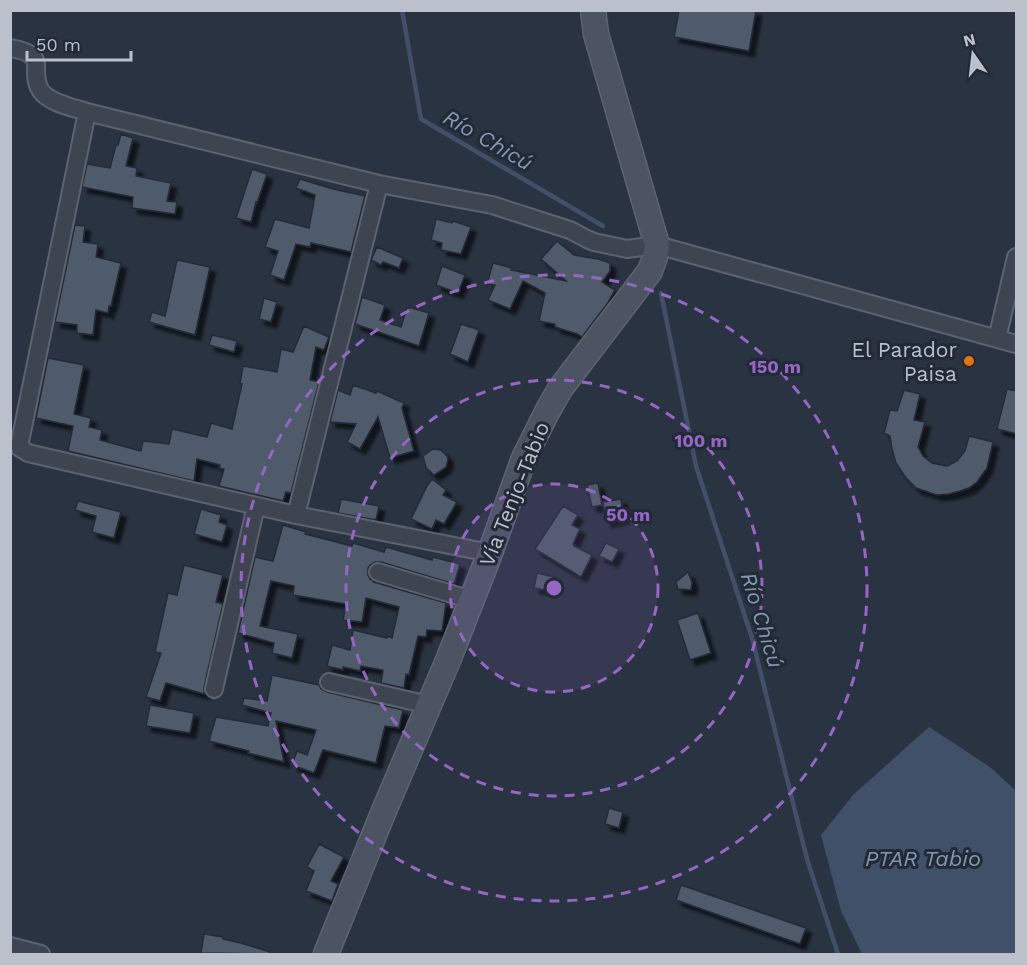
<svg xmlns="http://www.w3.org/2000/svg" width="1027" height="965" font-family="'Work Sans',sans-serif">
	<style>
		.water { fill: #415069 }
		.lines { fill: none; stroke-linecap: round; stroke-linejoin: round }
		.stream { stroke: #415069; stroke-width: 4.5 }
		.building { fill: #505a6a; stroke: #242c39; stroke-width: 1.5; filter: url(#shadow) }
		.minor-casing { stroke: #5c636f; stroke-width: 20 }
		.secondary-casing { stroke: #5c636f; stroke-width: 27 }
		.minor { stroke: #3e4551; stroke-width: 16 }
		.secondary { stroke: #4c5464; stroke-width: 24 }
		.ring { fill: none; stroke: #9567c4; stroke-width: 3; stroke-dasharray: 10 8 }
		.food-dot { fill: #e8710a; stroke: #222a37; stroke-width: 2 }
		.labels { text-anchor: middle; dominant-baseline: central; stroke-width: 6; stroke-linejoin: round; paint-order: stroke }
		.poi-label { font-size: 21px; fill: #bbc0cb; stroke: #222a37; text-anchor: end }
		.street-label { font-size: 21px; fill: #bbc0cb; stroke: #222a37 }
		.water-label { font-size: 22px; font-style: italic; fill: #8596b0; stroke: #222a37 }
		.centre { fill: #9567c4; stroke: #222a37; stroke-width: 3 }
		.ring-label { font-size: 18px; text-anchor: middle; font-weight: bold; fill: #9567c4; stroke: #222a37; stroke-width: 6; stroke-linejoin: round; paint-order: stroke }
	</style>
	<defs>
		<filter id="shadow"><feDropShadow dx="5.5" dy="5.5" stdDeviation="1.5" flood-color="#0009"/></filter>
	</defs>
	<rect width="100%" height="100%" fill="#2a3341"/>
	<path class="water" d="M929,727L990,767L1016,791V954H862L841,911L821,835L853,795Z"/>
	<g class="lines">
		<path class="stream" d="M402,10L421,119L603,226
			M661,293L696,466L752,638L807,859L838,954"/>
	</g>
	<path class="building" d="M679,10H756L749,51L674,37Z
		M121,134L133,138L126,166L137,168L136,176L171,183L167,201L177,202L175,214L132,208L133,197L82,187L87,164L110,168L116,145H118Z
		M252,169L267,174L257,203L256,202L251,222L236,218Z
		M300,179L333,189L365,196L351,252L311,243L310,247L296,244L284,280L270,275L278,251L265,247L275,219L309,228L315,195L296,188Z
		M436,219L452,223L453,221L471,227L461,254L441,250L442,243L431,240Z
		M75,225L85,226L83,242L98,244L96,257L121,263L111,306H109L108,313L96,310L93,335L77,333V325L55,322Z
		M557,241L574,255L598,259L610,263V271L602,282L615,290L607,304L582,337L577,334L555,327V324L539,321L545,293L523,281L510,309L488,300L495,285L487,284L493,263L512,268L511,270L566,281L541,259Z
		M377,247L403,258L399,268L383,262L381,265L371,260Z
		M177,260L210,267L195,335L149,322L152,312L165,316Z
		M442,266L465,275L458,293L436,285Z
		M362,297L385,305L380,320L401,327L407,308H412L429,313L419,346L355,324Z
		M264,298L277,302L271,322L259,319Z
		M461,324L479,330L468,362L450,354Z
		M304,326L329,337L324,350L316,347L310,380L319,382L291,493L286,492L283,501L219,486L224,469L219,468L220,465L197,459L194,481L68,451L73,426L36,418L48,358L84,365L74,414L91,418L89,427L102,430L100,440L141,451L143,441L169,444L172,429L207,437L211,423L232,429L242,384L240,383L243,366L277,372L281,349L293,352Z
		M212,335L237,341L234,352L209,345Z
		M353,385L376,393L377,391L404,403L402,408L414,451L390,458L378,417L360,449L347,442L356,424L330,422L338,390L350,395Z
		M1007,389L1017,391V434L997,429Z
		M904,390L920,394L914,420L925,422L918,447L923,456L932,463L947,466L957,461L965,451L969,436L993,442L987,468L977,482L969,488L960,491L949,494L937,495L916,488L906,478L896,463L892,449L890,436L884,433L890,410L897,411Z
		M433,449L441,450L447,456L448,460L446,467L434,475L426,468L423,456Z
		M432,479L446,490L443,495L457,502L444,524L436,520L432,529L411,519L427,486Z
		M598,483L602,505L592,507L587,485Z
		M341,499L379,506L376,520L338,513Z
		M621,499L624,518L606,522L603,502Z
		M78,501L121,512L114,538L92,532L96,516L75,510Z
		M563,506L578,515L572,525L580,529L573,544L575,545L574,546L592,555L581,577L535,549Z
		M201,509L221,515L219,522L227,525L222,542L194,534Z
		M283,525L306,532L305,534L352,546L353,543L384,552L386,547L432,560L433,557L460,564L454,584L381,562H375L370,565L368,568V575L370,579L374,582L446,603L442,631L427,630L426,637L418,636L409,675L406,674L404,688L381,683L383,670L361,666L360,671L343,667V670L327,666L332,645L350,650L353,630L387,638V636L392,638L399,607L366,598L362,622L343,620L346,604L293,595L294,586L271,581L260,626L298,634L292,658L272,653L274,643L238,633L255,557L273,561Z
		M606,543L619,549L612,562L599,556Z
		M184,565L223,575L216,602L223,604L204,687V694L166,683L160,701L146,697L161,653L155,652L168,593L177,595Z
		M688,572L692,582L691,590L678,589L676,582Z
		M537,573L554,577L551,591L534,588Z
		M698,613L711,653L690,660L677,620Z
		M272,675L319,685L321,689L327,692L403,710L399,728L385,726L376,763L323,750L314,773L292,765L297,751L307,755L316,730L276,721L284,762L248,753L249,751L209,741L216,717L268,726L271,713L242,705L244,698L267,701Z
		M150,705L194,713L190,733L146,726Z
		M609,808L623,812L619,828L605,824Z
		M319,844L344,857L331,881L338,884L332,901L306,891L314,871L307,867Z
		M681,885L806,928L800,944L676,900Z
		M204,934L223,937V939L241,943L270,952L269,954L201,953Z"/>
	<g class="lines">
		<defs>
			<path id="minor" d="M10,48C52,55 27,70 41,91C49,103 75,108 87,112L379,184L492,205L570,230L587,239L594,242L627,249L657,245L1016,344
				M87,112L20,442V448L28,453L296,515L490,553
				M997,339L1016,257
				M296,515L379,184
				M378,572L472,600
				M329,682L429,705
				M214,689L256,506
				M10,946L41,954"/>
			<path id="secondary" d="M326,954L383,813L449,658L490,553L524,458L547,412L560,389L650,271L655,257L657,245L596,34L593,10"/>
		</defs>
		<use href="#minor" class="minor-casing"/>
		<use href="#secondary" class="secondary-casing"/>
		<use href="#minor" class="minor"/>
		<use href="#secondary" class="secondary"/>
	</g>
	<circle cx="554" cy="588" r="104" fill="#9567c4" fill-opacity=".12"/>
	<g class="ring">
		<circle cx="554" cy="588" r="104"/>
		<circle cx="554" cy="588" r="208"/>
		<circle cx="554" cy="588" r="313"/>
	</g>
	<circle class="food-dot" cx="969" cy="361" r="6"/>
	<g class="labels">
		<g class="poi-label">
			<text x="957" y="349">El Parador<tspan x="957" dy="24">Paisa</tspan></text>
		</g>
		<g class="street-label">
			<text transform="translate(514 494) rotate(-68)">Vía Tenjo-Tabio</text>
		</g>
		<g class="water-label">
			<text transform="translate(488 140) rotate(30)">Río Chicú</text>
			<text transform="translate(762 620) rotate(73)">Río Chicú</text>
			<text x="923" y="858">PTAR Tabio</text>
		</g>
	</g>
	<circle cx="554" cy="588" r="9" class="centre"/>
	<g class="ring-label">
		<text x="775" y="373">150 m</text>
		<text x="701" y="447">100 m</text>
		<text x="628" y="521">50 m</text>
	</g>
	<rect width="1027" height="965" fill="none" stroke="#bbc0cb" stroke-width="24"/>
	<g transform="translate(973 54) rotate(346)" stroke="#222a37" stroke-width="4.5" paint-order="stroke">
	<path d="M0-4.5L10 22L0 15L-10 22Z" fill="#bbc0cb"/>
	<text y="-9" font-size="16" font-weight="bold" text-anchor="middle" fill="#bbc0cb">N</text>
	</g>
	<path d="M27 51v9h104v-9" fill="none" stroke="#bbc0cb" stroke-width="3"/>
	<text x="36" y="51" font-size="18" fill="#bbc0cb" stroke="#222a37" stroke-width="4.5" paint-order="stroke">50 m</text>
</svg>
